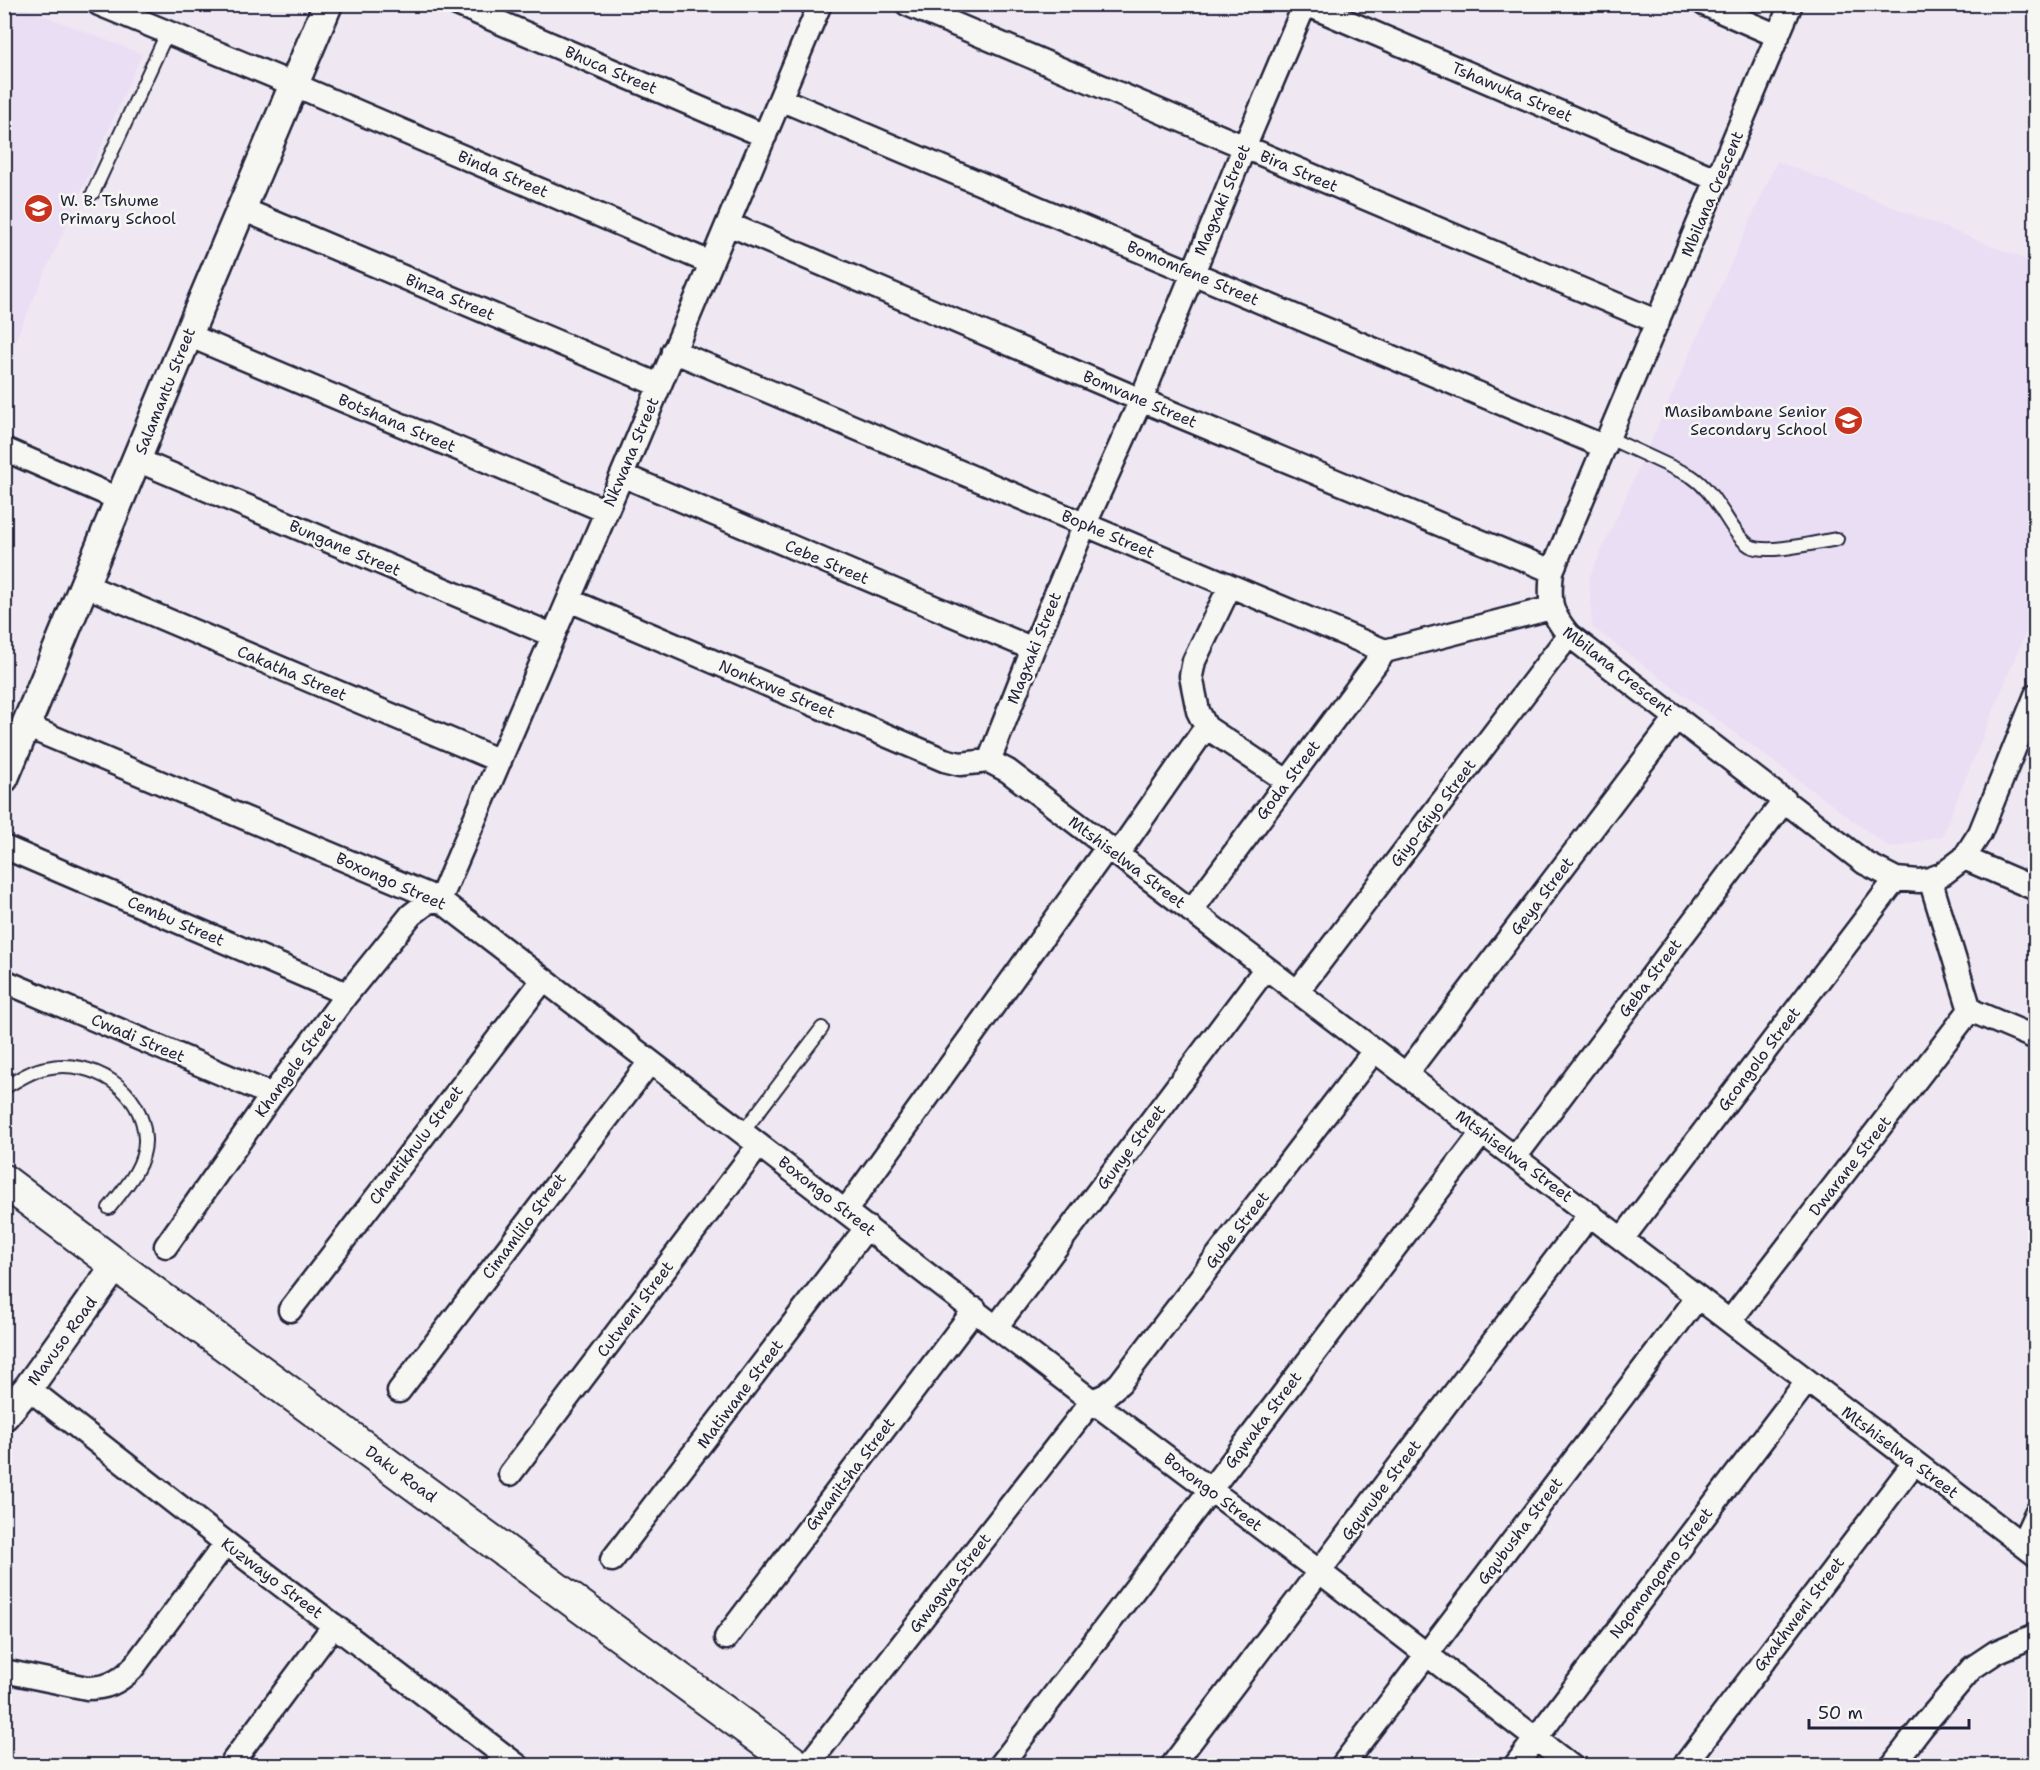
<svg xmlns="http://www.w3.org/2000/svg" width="2040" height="1770" font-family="'Shantell Sans',sans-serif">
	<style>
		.built { fill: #eadef4 }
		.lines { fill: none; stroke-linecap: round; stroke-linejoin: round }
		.service-casing { stroke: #22223b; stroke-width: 16 }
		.minor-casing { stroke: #22223b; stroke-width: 27 }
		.tertiary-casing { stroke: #22223b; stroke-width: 33 }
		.secondary-casing { stroke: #22223b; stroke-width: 36 }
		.service { stroke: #f6f6f2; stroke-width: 12 }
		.minor { stroke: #f6f6f2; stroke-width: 22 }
		.tertiary { stroke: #f6f6f2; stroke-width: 28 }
		.secondary { stroke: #f6f6f2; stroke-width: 32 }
		.labels { text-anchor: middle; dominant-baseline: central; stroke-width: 5; stroke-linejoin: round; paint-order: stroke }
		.street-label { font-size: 16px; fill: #22223b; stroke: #f6f6f2 }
		.poi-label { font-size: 16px; fill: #22223b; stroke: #f6f6f2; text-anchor: start }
	</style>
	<rect width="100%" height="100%" fill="#efe8f3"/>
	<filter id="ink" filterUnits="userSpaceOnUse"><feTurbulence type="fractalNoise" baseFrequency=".0167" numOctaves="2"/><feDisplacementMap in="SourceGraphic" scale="12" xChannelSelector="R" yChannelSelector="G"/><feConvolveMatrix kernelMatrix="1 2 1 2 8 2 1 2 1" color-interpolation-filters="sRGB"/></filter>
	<g filter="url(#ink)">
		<path class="built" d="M17,5L142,54L5,364L4,5Z
			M1777,161L2035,263V610L1942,836L1890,848L1592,627L1589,578Z"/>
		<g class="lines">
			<defs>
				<path id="service" d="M93,193L167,33
					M1609,438L1691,476C1706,486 1714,499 1724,514C1731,525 1739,539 1750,546C1767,555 1818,542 1837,539
					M4,1088C16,1081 32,1070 46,1068C92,1058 143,1089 145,1139C146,1166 124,1189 109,1208
					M743,1132L822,1028"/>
				<path id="minor" d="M99,4L295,85L711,263
					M457,4L765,136
					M907,4L1658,322
					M1306,4L1718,180
					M1704,4L1778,36
					M1791,4L1552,571C1549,600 1549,612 1569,635L1865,863L1896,879L1919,881L1930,879L1943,874L1964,858L1980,833L2036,695
					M780,99L1605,447
					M242,209L659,385
					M728,224L1141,400L1552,571
					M188,335L606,511
					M673,351L1385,651L1551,608
					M4,449L121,500
					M137,460L552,635
					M622,475L1033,649
					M84,585L500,761
					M1230,586L1194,661L1191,676L1198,711L1206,727L1287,781
					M569,600L944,760L960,764L989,761
					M26,726L440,900L1092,1401L1320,1572L1571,1766
					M989,761L1008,771L2036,1555
					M989,761L1033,649L1085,524L1141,400L1244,148L1305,4
					M4,847L347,994
					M1117,855L1206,727
					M1964,858L2036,889
					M1930,879L1970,1010
					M1191,911L1385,651
					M4,981L272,1095
					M1297,992L1569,635
					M1406,1074L1677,717
					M1515,1157L1785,800
					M846,1210L1107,848
					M1622,1239L1896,879
					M166,1246L272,1095L347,994L411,915L428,902L440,900L622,475L820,4
					M290,1310L543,980
					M1730,1321L1970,1010L2036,1038
					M997,1326L1266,968
					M28,1388L226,1543L518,1766
					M399,1391L650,1062
					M510,1474L759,1145
					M2022,1544L2036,1513
					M612,1560L867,1227
					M726,1638L975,1309
					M4,1671L87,1688C106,1688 118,1683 132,1669L226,1543
					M239,1766L233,1761L334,1625
					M807,1766L1092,1401L1106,1395L1120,1383L1374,1051
					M1000,1766L1482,1133
					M1172,1766L1590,1214
					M1342,1766L1698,1297
					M1515,1766L1807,1381
					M1684,1766L1914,1463
					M1892,1766L1922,1727L1972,1668L1996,1652L2036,1635"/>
				<path id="tertiary" d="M4,778L188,335L328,4
					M4,1416L28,1388L116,1265"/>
				<path id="secondary" d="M4,1181L116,1265L798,1766"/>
			</defs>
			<use href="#service" class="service-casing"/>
			<use href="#minor" class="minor-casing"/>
			<use href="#tertiary" class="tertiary-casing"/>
			<use href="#secondary" class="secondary-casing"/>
			<use href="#service" class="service"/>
			<use href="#minor" class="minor"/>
			<use href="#tertiary" class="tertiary"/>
			<use href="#secondary" class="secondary"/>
		</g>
	</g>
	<defs>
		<symbol id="school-disc" viewBox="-11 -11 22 22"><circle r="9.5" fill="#c8321e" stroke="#f6f6f2"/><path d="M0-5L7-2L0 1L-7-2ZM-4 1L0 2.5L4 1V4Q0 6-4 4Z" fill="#fff"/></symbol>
	</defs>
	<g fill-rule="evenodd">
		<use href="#school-disc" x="22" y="192" width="33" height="33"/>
		<use href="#school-disc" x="1832" y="404" width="33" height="33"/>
	</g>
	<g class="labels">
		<g class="street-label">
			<text transform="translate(611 70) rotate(23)">Bhuca Street</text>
			<text transform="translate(1512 92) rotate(23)">Tshawuka Street</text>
			<text transform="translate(1299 171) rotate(23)">Bira Street</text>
			<text transform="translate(503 174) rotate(23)">Binda Street</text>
			<text transform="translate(1712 194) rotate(-67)">Mbilana Crescent</text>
			<text transform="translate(1222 200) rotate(-67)">Magxaki Street</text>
			<text transform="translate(1193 273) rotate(23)">Bomomfene Street</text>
			<text transform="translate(450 297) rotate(23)">Binza Street</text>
			<text transform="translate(165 391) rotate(-68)">Salamantu Street</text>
			<text transform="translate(1140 399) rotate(23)">Bomvane Street</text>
			<text transform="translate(397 423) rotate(23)">Botshana Street</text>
			<text transform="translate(631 452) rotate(-67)">Nkwana Street</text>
			<text transform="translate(1108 534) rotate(23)">Bophe Street</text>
			<text transform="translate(345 548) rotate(23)">Bungane Street</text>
			<text transform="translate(827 562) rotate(23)">Cebe Street</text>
			<text transform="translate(1034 648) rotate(-68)">Magxaki Street</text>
			<text transform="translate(1618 671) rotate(38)">Mbilana Crescent</text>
			<text transform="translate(292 673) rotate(23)">Cakatha Street</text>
			<text transform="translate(777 689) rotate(23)">Nonkxwe Street</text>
			<text transform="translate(1288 780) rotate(-53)">Goda Street</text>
			<text transform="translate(1433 813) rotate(-53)">Giyo-Giyo Street</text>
			<text transform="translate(1127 862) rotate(37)">Mtshiselwa Street</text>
			<text transform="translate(391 881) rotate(24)">Boxongo Street</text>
			<text transform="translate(1542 896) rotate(-53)">Geya Street</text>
			<text transform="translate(176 921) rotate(23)">Cembu Street</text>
			<text transform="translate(1650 978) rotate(-53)">Geba Street</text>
			<text transform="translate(138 1038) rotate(23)">Cwadi Street</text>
			<text transform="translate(1759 1059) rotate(-53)">Gcongolo Street</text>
			<text transform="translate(295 1065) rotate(-54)">Khangele Street</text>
			<text transform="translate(416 1145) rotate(-53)">Chantikhulu Street</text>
			<text transform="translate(1131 1147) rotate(-53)">Gunye Street</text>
			<text transform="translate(1514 1156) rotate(37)">Mtshiselwa Street</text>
			<text transform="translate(1850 1166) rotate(-52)">Dwarane Street</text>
			<text transform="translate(827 1196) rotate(38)">Boxongo Street</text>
			<text transform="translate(524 1226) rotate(-53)">Cimamlilo Street</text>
			<text transform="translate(1237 1230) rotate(-52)">Gube Street</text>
			<text transform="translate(635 1309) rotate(-53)">Cutweni Street</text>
			<text transform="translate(62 1341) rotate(-54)">Mavuso Road</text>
			<text transform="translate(740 1394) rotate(-53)">Matiwane Street</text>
			<text transform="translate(1263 1420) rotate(-53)">Gqwaka Street</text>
			<text transform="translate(1900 1452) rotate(37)">Mtshiselwa Street</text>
			<text transform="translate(401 1474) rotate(36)">Daku Road</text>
			<text transform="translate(850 1474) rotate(-53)">Gwanitsha Street</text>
			<text transform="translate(1381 1490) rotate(-53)">Gqunube Street</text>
			<text transform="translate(1213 1492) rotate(37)">Boxongo Street</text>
			<text transform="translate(1520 1531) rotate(-53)">Gqubusha Street</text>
			<text transform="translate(1661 1573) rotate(-53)">Nqomonqomo Street</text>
			<text transform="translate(272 1578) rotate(37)">Kuzwayo Street</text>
			<text transform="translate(950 1583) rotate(-52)">Gwagwa Street</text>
			<text transform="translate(1799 1614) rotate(-53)">Gxakhweni Street</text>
		</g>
		<g class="poi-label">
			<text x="60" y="200">W. B. Tshume<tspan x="60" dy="18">Primary School</tspan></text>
			<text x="1827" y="411" text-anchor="end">Masibambane Senior<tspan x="1827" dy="18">Secondary School</tspan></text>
		</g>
	</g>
	<rect width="2040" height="1770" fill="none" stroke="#f6f6f2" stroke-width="24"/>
	<rect x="12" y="12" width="2016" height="1746" fill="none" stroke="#22223b" stroke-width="2" filter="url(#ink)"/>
	<path d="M1809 1719v9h160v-9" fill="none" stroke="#22223b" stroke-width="3"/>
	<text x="1818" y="1719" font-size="18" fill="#22223b" stroke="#f6f6f2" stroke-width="4.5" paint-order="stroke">50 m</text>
</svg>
